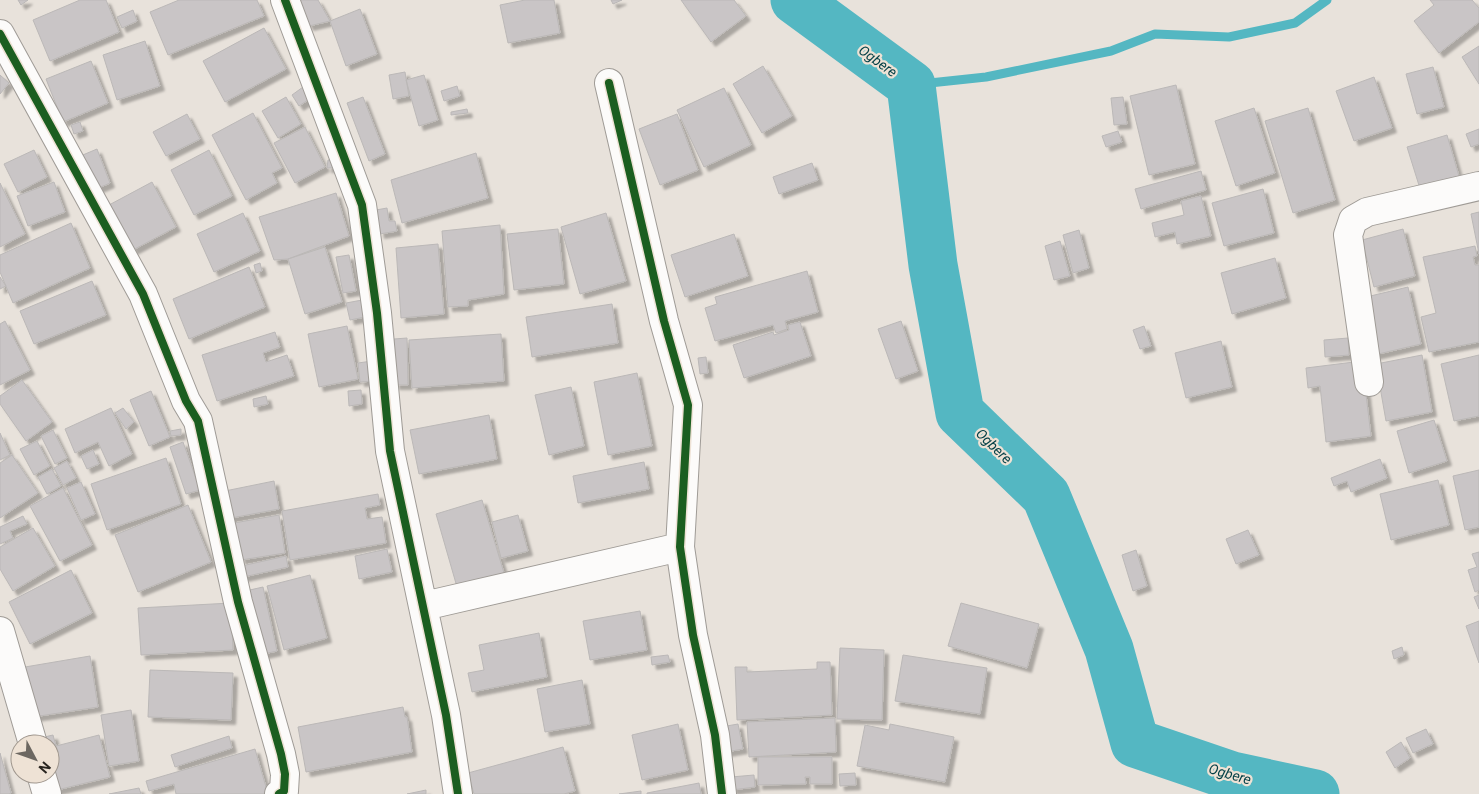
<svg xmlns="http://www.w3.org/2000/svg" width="1479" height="794" font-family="Roboto,sans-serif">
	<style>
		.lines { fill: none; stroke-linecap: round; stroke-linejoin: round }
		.stream { stroke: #54b7c2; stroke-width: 9 }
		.river { stroke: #54b7c2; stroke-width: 49 }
		.building { fill: #c9c5c6; stroke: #bbb8b7; filter: url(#shadow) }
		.street-casing { stroke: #9f9b96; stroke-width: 30 }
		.street { stroke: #fcfbfa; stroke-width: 28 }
		.cycleway-casing { stroke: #eee2d5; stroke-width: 11 }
		.cycleway { stroke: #1b5e20; stroke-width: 8 }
		.labels { text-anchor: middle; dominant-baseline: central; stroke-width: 4.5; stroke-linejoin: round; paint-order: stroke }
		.water-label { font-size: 14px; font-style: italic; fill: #013e45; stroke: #eee2d5 }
	</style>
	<defs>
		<filter id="shadow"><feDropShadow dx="4.5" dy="4.5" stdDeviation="1" flood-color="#0004"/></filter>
	</defs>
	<rect width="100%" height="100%" fill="#e8e2db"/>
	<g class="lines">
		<path class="stream" d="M911,85L986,77L1111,51L1155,34L1229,37L1295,23L1327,0"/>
		<path class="river" d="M795,0L911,85L933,265L960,413L1046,496L1109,649L1135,743L1232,776L1315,794"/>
	</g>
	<path class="building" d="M18,0H28L21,5Z
		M80,0H106L119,32L50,61L33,20Z
		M179,0H257L264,16L168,55L150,12Z
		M297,0H318L330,21L309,26Z
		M525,0H554L560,33L508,43L500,5Z
		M611,0H622L613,4Z
		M681,0H734L746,16L711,42Z
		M1430,0H1472L1479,8V22L1439,53L1414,21L1434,5Z
		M360,9L377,54L346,66L330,21Z
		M133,10L137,21L122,28L117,17Z
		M264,28L286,69L225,102L203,61Z
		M145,41L160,86L117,100L103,55Z
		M1479,46V84L1462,57Z
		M91,61L108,103L63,122L46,79Z
		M763,66L792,116L762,133L733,84Z
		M1433,67L1444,107L1417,114L1406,74Z
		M405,72L409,96L393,99L389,75Z
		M0,75L9,83L0,94Z
		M424,75L438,120L419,126L406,80Z
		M1374,77L1392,128L1354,141L1336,91Z
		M1176,85L1195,164L1149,175L1130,96Z
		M457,86L460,96L444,101L441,91Z
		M303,87L311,98L299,106L292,95Z
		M724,88L751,145L704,167L677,110Z
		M286,97L301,124L278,138L262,111Z
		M363,97L385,154L369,161L347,103Z
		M1123,97L1127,124L1114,125L1111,98Z
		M1254,108L1275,173L1236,186L1215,121Z
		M1308,108L1335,200L1293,213L1265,121Z
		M467,109L468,113L451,115V112Z
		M253,113L282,168L272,173L277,183L246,200L212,135Z
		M187,114L200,139L166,156L153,132Z
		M677,114L698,170L660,185L639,129Z
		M80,122L83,131L74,134L71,125Z
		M305,127L325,167L295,183L274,143Z
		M1479,129V144L1471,147L1466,134Z
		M1118,131L1122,142L1106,147L1102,136Z
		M1447,135L1461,183L1422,195L1407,147Z
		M97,149L110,183L92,191L78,157Z
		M34,150L47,177L18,192L4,164Z
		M209,150L232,196L194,215L171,170Z
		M476,153L488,198L402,223L391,180Z
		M337,159V168H327L328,160Z
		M812,163L818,180L779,194L773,177Z
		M1201,171L1206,190L1141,209L1135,189Z
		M54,182L65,212L28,226L17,196Z
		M152,182L176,227L133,250L109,205Z
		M0,183L25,234L0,247Z
		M1263,189L1274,233L1224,246L1212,203Z
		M336,193L349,236L288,259L274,260L259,217Z
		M1201,196L1211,236L1177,244L1175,232L1155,237L1152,223L1184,215L1181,201Z
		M387,208L389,221H395L397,231L380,234L376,210Z
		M1479,212V254L1471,214Z
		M243,213L260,251L214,272L197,234Z
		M606,213L626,281L580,294L561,227Z
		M71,223L90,268L13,303L0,272V255Z
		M500,225L504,294L468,300V306L448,307L442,231Z
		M558,229L564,284L514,290L507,234Z
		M1403,229L1415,276L1374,287L1362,240Z
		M1079,230L1089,268L1073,273L1063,235Z
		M734,234L748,276L685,297L671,255Z
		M1060,241L1070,276L1054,280L1045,246Z
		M438,244L444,314L401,318L396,248Z
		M1475,246L1477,256L1473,257L1475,265H1479V342L1429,352L1421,317L1436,313L1423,257Z
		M325,247L342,302L305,314L288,259Z
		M349,255L356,291L343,293L336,257Z
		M1275,258L1286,298L1232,314L1221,273Z
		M260,263L262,271L256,273L254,265Z
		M249,267L265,307L189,339L173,299Z
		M807,271L818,312L785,321L787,329L776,333L773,325L715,341L705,308L717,304L715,297Z
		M0,277L6,286L0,289Z
		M92,281L106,315L34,344L20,311Z
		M1408,287L1421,344L1374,355L1362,298Z
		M362,300L365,317L350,320L346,303Z
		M612,304L618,343L532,357L526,317Z
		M5,321L30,370L0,385V324Z
		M901,321L918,371L896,379L878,329Z
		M800,322L811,356L744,378L733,345L773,332L774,335L789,330L788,325Z
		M347,326L358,379L319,387L308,334Z
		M1144,326L1151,346L1140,349L1133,330Z
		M275,332L280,347L263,353L266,362L287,355L294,376L217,401L202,355Z
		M501,334L504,381L412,388L409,340Z
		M407,338L408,385H395L394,339Z
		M1348,338L1349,355L1325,357L1324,340Z
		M1221,341L1232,387L1186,398L1175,353Z
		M1422,355L1432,412L1386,421L1376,364Z
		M1479,355V416L1454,421L1441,364Z
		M706,357L708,373L700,374L698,358Z
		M372,361L374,381L360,382L358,363Z
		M1362,361L1371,436L1326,442L1320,386L1308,388L1306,368Z
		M637,373L652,446L608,455L594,382Z
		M22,380L52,422L26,441L0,404V396Z
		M571,387L584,446L549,455L535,395Z
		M361,390L362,404L349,406L348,391Z
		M151,391L170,437L149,446L130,400Z
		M266,396L268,404L254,407L253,399Z
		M111,408L132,454L109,466L98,442L75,453L65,429Z
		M123,408L134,422L126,429L115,413Z
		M489,415L497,459L419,474L410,430Z
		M1434,420L1447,461L1409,473L1397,431Z
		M181,429V435L171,436L170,431Z
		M53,430L67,458L55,464L41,436Z
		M0,433L10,455L0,460Z
		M37,441L50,466L34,475L20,449Z
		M183,442L200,490L186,494L170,447Z
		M93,450L99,464L87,469L81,456Z
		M12,455L38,493L0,518V463Z
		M166,458L181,504L107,530L91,484Z
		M1380,459L1387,478L1351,492L1347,481L1334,486L1331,478Z
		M67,461L76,478L63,485L54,468Z
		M644,462L649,489L578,503L573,476Z
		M52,469L61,486L47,494L38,477Z
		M1479,470V527L1465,530L1453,476Z
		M1438,480L1449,525L1391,540L1380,494Z
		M274,481L279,509L226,519L220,492Z
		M81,482L95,514L81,520L67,488Z
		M63,488L92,545L60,561L30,506Z
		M378,494L380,505L365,508L367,519L382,517L386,543L290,560L282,511Z
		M482,500L504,573L457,587L436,514Z
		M188,505L211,562L138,592L115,535Z
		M279,515L285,553L241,560L234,523Z
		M518,515L528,551L501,558L492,522Z
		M23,516L27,524L10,531L13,538L0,544V527Z
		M33,528L55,566L13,591L0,569V547Z
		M1248,530L1259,555L1236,564L1226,539Z
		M387,549L392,572L359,579L355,556Z
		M1136,550L1147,586L1133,591L1122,555Z
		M1479,552V590L1475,592L1468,570L1477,567L1472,554Z
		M286,556L288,567L239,578L237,567Z
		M71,570L92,613L30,644L9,602Z
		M310,575L327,638L284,650L267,586Z
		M263,587L277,651L255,656L241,592Z
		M1479,595V609L1474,597Z
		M231,603L233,650L141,655L138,608Z
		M961,603L1039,624L1027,668L948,646Z
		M640,611L647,650L590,660L583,621Z
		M1479,621V663L1466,626Z
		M539,633L547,677L472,692L468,673L484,670L479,645Z
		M1402,647L1404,655L1394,659L1392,651Z
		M840,648L884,650L882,720L837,719Z
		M668,655L670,662L652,665L651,657Z
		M903,655L987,668L980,714L895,701Z
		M90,656L98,707L33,717L25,667Z
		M817,662H830L832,715L737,720L735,667H747V672L817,669Z
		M150,670L233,673L231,720L148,717Z
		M582,680L590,724L545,732L537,689Z
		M403,707L405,717H407L412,752L306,772L298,727Z
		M131,710L139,761L109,766L101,715Z
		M835,718L836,752L749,757L747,722Z
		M678,724L688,770L642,780L632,735Z
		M738,724L743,749L726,752L721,727Z
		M890,724L954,737L945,782L857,766L865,725L889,730Z
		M1426,729L1433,744L1413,753L1406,738Z
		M53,735L56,746L99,735L110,777L53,791L50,744H41L40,738Z
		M229,736L232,748L175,767L171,755Z
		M1401,742L1410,758L1395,768L1386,752Z
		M563,747L575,791L564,794H474L468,773Z
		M255,749L268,794H176L174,784L149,791L146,781Z
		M0,753L11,793L9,794H0Z
		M758,757H832V784H810V777H805L806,784L758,785Z
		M855,773L856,785L840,786L839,774Z
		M754,775L755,787L732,790L731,777Z
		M699,783L701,794H647V793Z
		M139,788L141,794H109Z
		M426,790V794H407Z
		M641,791V794H619Z"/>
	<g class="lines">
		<defs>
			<path id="street" d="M285,0L362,205L377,313L390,451L446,715L458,794
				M0,34L143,294L186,401L198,421L238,602L281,754L285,774L284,791L279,794
				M609,83L664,321L688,405L680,547L693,635L715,735L722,794
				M1369,382L1348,235L1353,220L1367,212L1479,186
				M424,606L680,547
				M0,631L33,744
				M41,774L47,794"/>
		</defs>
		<use href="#street" class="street-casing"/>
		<use href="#street" class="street"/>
		<defs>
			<path id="cycleway" d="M285,0L362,205L377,313L390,451L446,715L458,794
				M0,34L143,294L186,401L198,421L238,602L281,754L285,774L284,791L279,794
				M609,83L664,321L688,405L680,547L693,635L715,735L722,794"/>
		</defs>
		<use href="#cycleway" class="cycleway-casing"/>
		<use href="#cycleway" class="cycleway"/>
	</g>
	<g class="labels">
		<g class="water-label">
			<text transform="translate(878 61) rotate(36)">Ogbere</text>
			<text transform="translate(994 446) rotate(44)">Ogbere</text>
			<text transform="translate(1230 774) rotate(16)">Ogbere</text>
		</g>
	</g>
	<g transform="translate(35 759) rotate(131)"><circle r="24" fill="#eee2d5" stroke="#9f968d"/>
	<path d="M0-4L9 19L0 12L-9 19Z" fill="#6c6761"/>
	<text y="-8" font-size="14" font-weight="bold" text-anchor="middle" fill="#292520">N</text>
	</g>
</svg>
